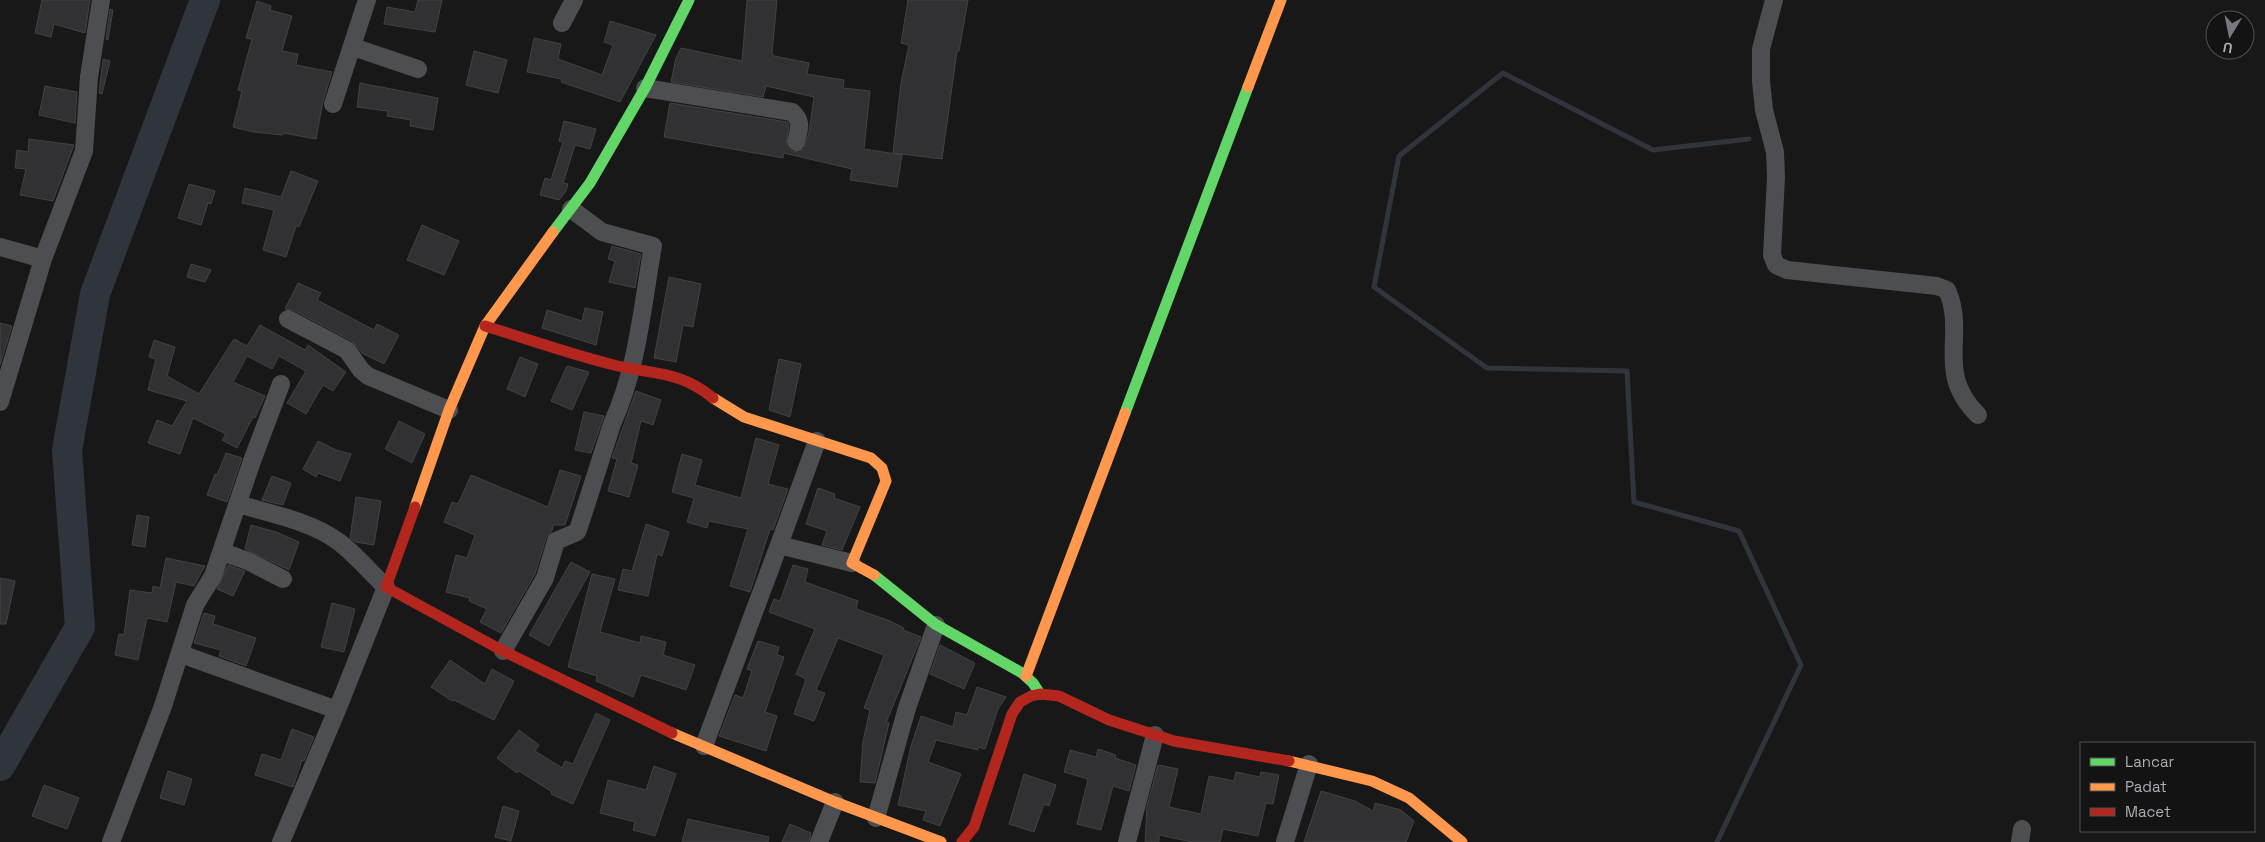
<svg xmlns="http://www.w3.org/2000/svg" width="2265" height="842" font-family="'Space Grotesk',sans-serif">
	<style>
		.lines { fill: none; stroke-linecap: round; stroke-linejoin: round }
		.stream { stroke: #30353d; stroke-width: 5 }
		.river { stroke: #30353d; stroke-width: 30 }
		.building { fill: #313133; stroke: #414245 }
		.street { stroke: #4d4e51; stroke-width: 18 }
		.fast { stroke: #63d668; stroke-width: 11 }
		.slow { stroke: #ff974d; stroke-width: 11 }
		.jam { stroke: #b3261e; stroke-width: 11 }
	</style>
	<rect width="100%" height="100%" fill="#181819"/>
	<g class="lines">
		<path class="stream" d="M1717,842L1801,665L1739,531L1634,502L1627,371L1487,368L1374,287L1399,156L1503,73L1653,150L1749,139"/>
		<path class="river" d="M0,766L80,627L67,450L95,294L205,0"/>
	</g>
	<path class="building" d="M42,0H90L85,33L54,24L51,37L35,33Z
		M418,0H442L435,32L384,24L387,7L415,12Z
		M747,0H777L772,53L774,56L809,63L807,74L844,80L843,88L870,91L864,149L902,155L897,187L850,180L852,169L784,153L783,158L664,137L670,103L787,122L789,126L786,144L788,149L794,152L804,149L809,132L814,97L766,86L763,97L671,82L676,58L681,48L742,61Z
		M908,0H968L959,51H957L942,159L893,153L901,83L909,45L901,43Z
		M257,1L271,6L270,10L292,16L282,51L298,54L296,65L332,72L323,101L316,139L283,133L282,135L254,132L233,127L242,91L238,90L252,39L246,38Z
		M110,9L113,10L108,40L106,39Z
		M610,21L656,35L620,102L561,82L562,79L527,72L534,38L561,44L558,59L602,75L613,45L604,42Z
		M474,51L507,60L498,93L466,85Z
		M103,59L110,61L102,94L99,93Z
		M360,83L438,98L433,130L410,126L411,120L387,116L388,111L357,107Z
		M45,86L77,92L75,123L39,115Z
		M564,121L596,129L590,149L575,145L563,183L568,184L566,191L559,200L540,195L545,178L551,180L563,142L559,141Z
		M29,139L74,145L53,201L20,195L26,169L15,168L17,150L28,152Z
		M291,171L318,181L299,227L296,226L286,257L263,250L274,210L242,203L245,188L281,197Z
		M189,184L215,191L211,204L208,203L201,225L178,218Z
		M422,225L459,241L444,275L407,260Z
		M612,246L641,254L635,288L609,282L615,261L608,259Z
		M191,264L211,270L205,282L187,277Z
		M669,277L701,284L693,327L683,325L676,362L654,358Z
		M298,283L321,293L317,300L374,330L377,324L399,335L384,364L362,353L352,341L293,310L285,309Z
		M585,308L603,312L596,345L542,328L547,310L582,321Z
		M0,323L12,326L0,365Z
		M260,325L305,350L308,345L346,372L333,391L323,385L306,414L287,403L306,371L279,356L272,369L247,356L233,382L265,396L255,418L253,417L237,448L222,440L226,434L193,418L180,454L148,443L157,420L172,426L187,401L148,390L156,359L149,357L154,340L175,347L167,376L199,394L234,339L247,346Z
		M520,357L538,364L525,397L507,389Z
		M779,359L801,364L790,417L769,410Z
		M567,366L589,372L572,410L551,401Z
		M636,391L661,400L653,425L641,421L631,463L638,465L629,497L608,491L617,459L612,458Z
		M584,412L604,416L591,453L575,450Z
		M399,421L425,434L412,463L385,449Z
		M756,438L779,445L768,484L788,489L773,530L770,529L750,592L730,586L748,529L709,521L707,528L687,522L694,498L672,492L682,454L702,460L695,485L741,498Z
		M318,441L336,450L351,454L340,481L318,473L316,477L303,469Z
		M226,453L242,458L227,502L207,495L215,474L217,475Z
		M560,470L581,476L565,525H553L552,531L546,538L535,574L501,633L480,622L487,609L469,601L470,598L446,592L456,555L467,558L475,535L444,522L452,502L458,504L471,475L548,507Z
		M272,476L291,483L283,505L262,500Z
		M818,488L835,494L834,498L860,507L842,550L822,545L827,531L806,524Z
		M356,497L381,501L374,545L355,542L350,538Z
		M137,515L149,517L145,547L132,545Z
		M646,524L669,532L662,556L657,554L648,596L618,590L623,569L632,571Z
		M251,525L276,532L299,542L289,570L245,549Z
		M166,558L205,566L194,586L176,582L167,622L147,618L138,660L115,655L119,634L124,635L130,590L152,593L153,586L160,588Z
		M571,562L590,572L549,646L529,635Z
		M228,565L245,571L233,596L217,589Z
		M793,565L808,569L805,582L858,601L856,609L890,621L904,628L903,630L921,637L886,723H889L875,783L860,782L863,741L870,710L864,708L884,655L838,638L816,690L825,693L814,721L794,714L806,679L796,674L815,629L769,612L774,599L780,601Z
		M592,574L615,579L600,632L640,643L641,636L666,642L663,655L695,665L686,690L641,675L633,697L596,681L597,676L568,667Z
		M0,578L15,581L6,624H0Z
		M332,603L355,609L344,652L321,647Z
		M204,613L215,616L213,624L256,638L246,666L219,656L221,650L194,643Z
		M758,641L779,647L777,655L784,657L765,712L777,716L766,751L719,736L735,695L743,698L752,671L747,669Z
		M940,645L975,663L964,689L930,674Z
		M450,660L485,684L492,669L514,681L494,720L454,700L452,701L431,687Z
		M977,687L1006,697L998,709L985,749L978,747V750L936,740L928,762L961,774L940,826L923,820L926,811L898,805L911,746L921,716L953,727L956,712L967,715Z
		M596,713L610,720L573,804L551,794L552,792L519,771L517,773L497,758L519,730L539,745L535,751L562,768L565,761L573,764Z
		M292,729L314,737L304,761L302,760L293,787L255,775L262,754L281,760Z
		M1098,749L1116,755L1115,758L1136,765L1129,791L1113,786L1101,830L1077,824L1088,779L1064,772L1070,750L1096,757Z
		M1158,765L1178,769L1169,807L1201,814L1209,776L1234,781L1236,772L1260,777L1261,772L1279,775L1273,804L1266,803L1258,836L1223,829L1220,842H1192L1159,835V842H1145L1147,806Z
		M654,766L676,774L655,836L633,830L635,822L600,813L608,780L646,790Z
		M168,771L192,779L184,805L160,798Z
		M1024,774L1056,785L1049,806L1044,804L1034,832L1009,824Z
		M44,785L79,798L67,829L32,816Z
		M1321,791L1355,801L1373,811L1375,803L1401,810L1414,821L1406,842H1304Z
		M503,806L519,811L511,841L495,837Z
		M688,819L769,837L768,842H682Z
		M790,824L811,833L809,842H782Z"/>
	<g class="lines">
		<path class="street" d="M1774,0L1761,49V81L1764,110L1775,152L1776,177L1772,255L1776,265L1787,270L1937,286L1947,290C1967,334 1934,372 1978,415
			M562,23L574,0
			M353,47L418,69
			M645,88L792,112C803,122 799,129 796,142
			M333,104L367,0
			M0,247L43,259
			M288,319L347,350L361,370L368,376L449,410
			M0,402L43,259L84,151L89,77L101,0
			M817,441L779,545L852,563
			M238,504C271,514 311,521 339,542C356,555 371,573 386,587L337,710L281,842
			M222,552L248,561L283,579
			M503,651L545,578L556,541L577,532L579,527L612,424C638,367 642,307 653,246L602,232L571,209
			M181,654L337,710
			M704,746L779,545
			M876,818L907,708L936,625
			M111,842L163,706L195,605L213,576L252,461L281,384
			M819,842L835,802
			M1127,842L1155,735
			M1285,842L1309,764
			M2020,842L2022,829"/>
		<path class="fast" d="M553,232L590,183L645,88L689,0
			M1125,413L1248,87
			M874,575L935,624L1022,673L1033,683L1040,694"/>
		<path class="slow" d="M1248,87L1281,0
			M713,398L744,417L871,458L882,468L886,481L852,563L874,575
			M415,507L449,410L485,326L553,232
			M1026,676L1125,413
			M672,733L835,802L941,842
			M1289,761L1372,781L1409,798L1462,842"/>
		<path class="jam" d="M485,326C528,339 570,354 614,365C654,375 679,370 713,398
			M415,507L386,587L503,651L672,733
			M962,842L974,827L1012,714L1020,702L1031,696L1040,694L1059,696L1109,720L1174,741L1289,761"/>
	</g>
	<rect x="2080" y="742" width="175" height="90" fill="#131314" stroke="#505155"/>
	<rect x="2090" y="758" width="25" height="8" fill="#63d668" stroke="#505155"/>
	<text x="2125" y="767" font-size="15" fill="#abadb7">Lancar</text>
	<rect x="2090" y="783" width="25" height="8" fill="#ff974d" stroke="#505155"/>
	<text x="2125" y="792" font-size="15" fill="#abadb7">Padat</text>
	<rect x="2090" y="808" width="25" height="8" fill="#b3261e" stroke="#505155"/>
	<text x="2125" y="817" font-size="15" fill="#abadb7">Macet</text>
	<g transform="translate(2230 35) rotate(190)"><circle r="24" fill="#131314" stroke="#505155"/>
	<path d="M0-4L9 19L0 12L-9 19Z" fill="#787980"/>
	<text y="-8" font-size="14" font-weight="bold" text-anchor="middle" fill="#abadb7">U</text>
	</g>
</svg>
